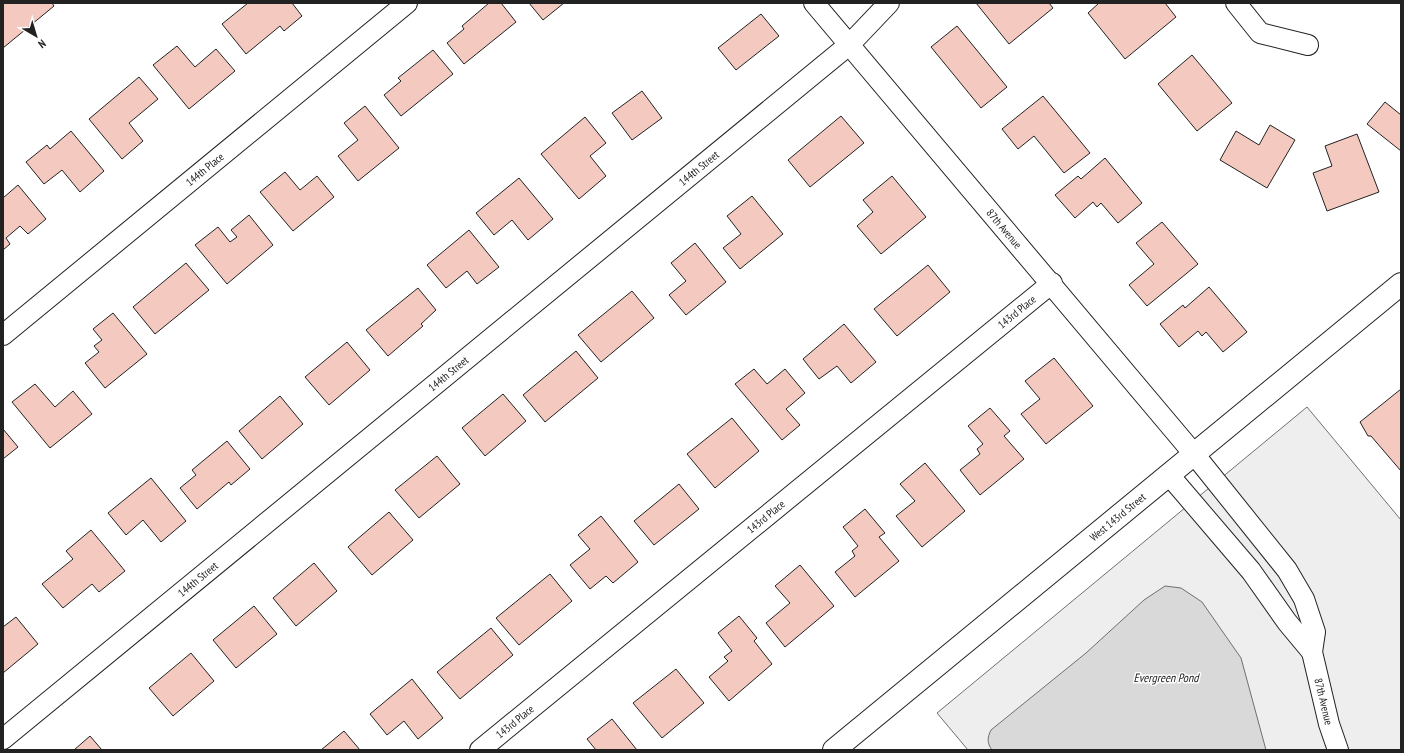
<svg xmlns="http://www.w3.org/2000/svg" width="1404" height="753" font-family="'PT Sans Narrow',sans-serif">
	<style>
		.green { fill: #eee; stroke: #6f6f6f }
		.water { fill: #d9d9d9; stroke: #6f6f6f }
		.building { fill: #f3c9c0; stroke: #222 }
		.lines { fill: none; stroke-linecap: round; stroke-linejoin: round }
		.street-casing { stroke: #222; stroke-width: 22 }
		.secondary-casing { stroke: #222; stroke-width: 24 }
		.street { stroke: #fff; stroke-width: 20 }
		.secondary { stroke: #fff; stroke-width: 22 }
		.labels { text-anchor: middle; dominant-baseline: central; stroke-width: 3; stroke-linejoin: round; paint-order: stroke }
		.street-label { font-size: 11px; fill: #222; stroke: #fff }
		.water-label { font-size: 12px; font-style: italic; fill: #222; stroke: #fff }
	</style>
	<rect width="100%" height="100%" fill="#fff"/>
	<path class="green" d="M1307,407L1401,520V748L1399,750H968L937,713Z"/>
	<path class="water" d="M1165,586L1181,588L1202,602L1241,658L1266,750H992C987,743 987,738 991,730L1086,653L1144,600Z"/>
	<path class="building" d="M3,3H52L54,6L3,48Z
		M248,3H292L302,16L284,31L280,26L246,54L222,24Z
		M489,3H501L516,22L464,64L447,43L464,29L462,26Z
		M529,3H564L543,20Z
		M976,3H1049L1053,8L1009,44Z
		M1099,3H1165L1176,17L1125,59L1088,13Z
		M761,14L779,36L736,70L718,48Z
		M957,26L1007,87L981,108L931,47Z
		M177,46L195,67L216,49L235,71L189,109L153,65Z
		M433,50L453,74L401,116L384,95L401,81L398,78Z
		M1192,55L1232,103L1197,131L1158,84Z
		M139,77L158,99L129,123L143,141L122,159L89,119Z
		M642,91L662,118L632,140L612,113Z
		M1043,96L1090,153L1064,173L1034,136L1018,149L1002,129Z
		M1385,102L1401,115V151L1367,124Z
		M365,106L399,148L358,181L338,156L358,140L344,123Z
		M841,116L864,143L810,187L788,160Z
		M585,117L606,143L590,156L606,176L579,199L541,154Z
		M1270,125L1295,140L1267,188L1220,160L1236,131L1259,145Z
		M71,131L104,171L80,192L62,170L44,184L26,162L47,145L50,149Z
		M1357,134L1379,192L1327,211L1313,173L1332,166L1325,146Z
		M1105,158L1142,203L1118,223L1101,203L1097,207L1093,202L1075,218L1055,195L1078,176L1081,179Z
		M285,172L300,190L317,176L334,197L293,231L260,192Z
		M892,176L926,217L881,254L857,226L873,212L863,200Z
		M519,178L553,219L528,240L512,220L494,235L476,213Z
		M18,185L46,219L28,234L20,226L6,238L10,244L3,250V198Z
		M752,196L783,234L740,269L723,248L741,234L727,216Z
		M249,215L273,245L227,284L195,245L218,227L230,242L237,237L231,230Z
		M1162,222L1198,264L1147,306L1129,285L1154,264L1136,243Z
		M469,230L499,267L477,284L467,271L446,288L427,265Z
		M695,243L726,282L686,315L669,295L686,281L671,263Z
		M186,263L209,290L155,334L133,307Z
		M928,265L950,292L897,336L874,309Z
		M1209,287L1247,332L1223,352L1206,332L1202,336L1198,331L1179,347L1160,324L1183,305L1185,308Z
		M418,288L436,310L421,324L423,326L388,356L366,330Z
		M632,291L654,318L601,362L578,335Z
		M113,313L147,354L105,388L85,363L99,352L94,346L102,340L93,329Z
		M844,324L876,362L851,383L837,366L819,379L803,359Z
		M347,342L370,370L329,405L305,377Z
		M576,351L598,378L545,422L523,395Z
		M1054,358L1093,406L1046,444L1021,414L1040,399L1025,381Z
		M754,369L767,384L785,369L805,393L786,409L800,425L782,440L735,384Z
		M35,384L55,407L73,391L92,414L50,448L12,402Z
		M1401,389V471L1371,436H1368L1360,422Z
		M503,394L526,421L485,456L462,428Z
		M280,396L303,424L262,459L239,431Z
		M990,408L1010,431L1004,436L1024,459L980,495L960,470L980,454L977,449L983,444L968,426Z
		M732,418L759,451L715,488L687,454Z
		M3,429L18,447L3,459Z
		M227,441L250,469L231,485L229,482L197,509L180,488L196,475L192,470Z
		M437,456L460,484L419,518L395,490Z
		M925,463L965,511L922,547L896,516L915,501L900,484Z
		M151,478L186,521L161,542L143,520L126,535L108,513Z
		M679,484L699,509L654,545L634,521Z
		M865,509L885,533L879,537L899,561L855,597L835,572L855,556L852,551L858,546L843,527Z
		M389,512L413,540L372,575L348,547Z
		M601,516L638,562L613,583L606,576L590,589L570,565L590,549L578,535Z
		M91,530L125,571L99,592L92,584L63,608L42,584L73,559L66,551Z
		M314,563L337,591L296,626L273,598Z
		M800,565L834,606L785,647L766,623L790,603L775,586Z
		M550,574L572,601L519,645L496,618Z
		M254,606L277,634L236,668L213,640Z
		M739,616L757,638L754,641L772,664L729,701L709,677L728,661L724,657L732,651L718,633Z
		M16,617L38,644L3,673V627Z
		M491,628L513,655L460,699L437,672Z
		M191,653L214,681L173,716L149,688Z
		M676,669L704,703L662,738L633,703Z
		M412,679L443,718L418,739L404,721L387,735L370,714Z
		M612,719L637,750H596L587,739Z
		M344,731L360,750H321Z
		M90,736L102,750H74Z"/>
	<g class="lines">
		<defs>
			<g id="street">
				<path id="s1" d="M814,3L1194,454L1287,570L1304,599L1315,632L1312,652L1329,724L1338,750"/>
				<path d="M1236,3L1260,33L1308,45"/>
				<path id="s2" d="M3,335L407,3"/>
				<path d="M1169,475L1251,571L1287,622L1312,652"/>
				<path id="s3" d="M3,739L850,44L889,3"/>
				<path id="s4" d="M480,750L1052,283"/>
			</g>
			<g id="secondary">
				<path id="s5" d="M834,750L1401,284"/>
			</g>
		</defs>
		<use href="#street" class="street-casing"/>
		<use href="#secondary" class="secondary-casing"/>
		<use href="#street" class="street"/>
		<use href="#secondary" class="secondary"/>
	</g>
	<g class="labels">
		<g class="street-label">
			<text stroke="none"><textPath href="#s3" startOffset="900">144th Street</textPath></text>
			<text stroke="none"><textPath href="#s2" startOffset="261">144th Place</textPath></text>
			<text stroke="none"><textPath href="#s1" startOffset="295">87th Avenue</textPath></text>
			<text stroke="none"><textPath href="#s4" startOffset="693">143rd Place</textPath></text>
			<text stroke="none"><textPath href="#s3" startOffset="576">144th Street</textPath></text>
			<text stroke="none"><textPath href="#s4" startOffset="369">143rd Place</textPath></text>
			<text stroke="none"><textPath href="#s5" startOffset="367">West 143rd Street</textPath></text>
			<text stroke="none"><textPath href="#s3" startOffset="252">144th Street</textPath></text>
			<text stroke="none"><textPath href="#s1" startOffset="878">87th Avenue</textPath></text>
			<text stroke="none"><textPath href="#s4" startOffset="45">143rd Place</textPath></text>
		</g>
		<g class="water-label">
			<text x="1166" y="677">Evergreen Pond</text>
		</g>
	</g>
	<rect width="1404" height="753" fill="none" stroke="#222222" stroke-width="8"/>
	<g transform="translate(36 36) rotate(142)" stroke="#ffffff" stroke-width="3" paint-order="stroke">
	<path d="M0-3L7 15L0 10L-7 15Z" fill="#222222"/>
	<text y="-6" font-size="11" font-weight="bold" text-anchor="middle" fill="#222222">N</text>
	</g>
</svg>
